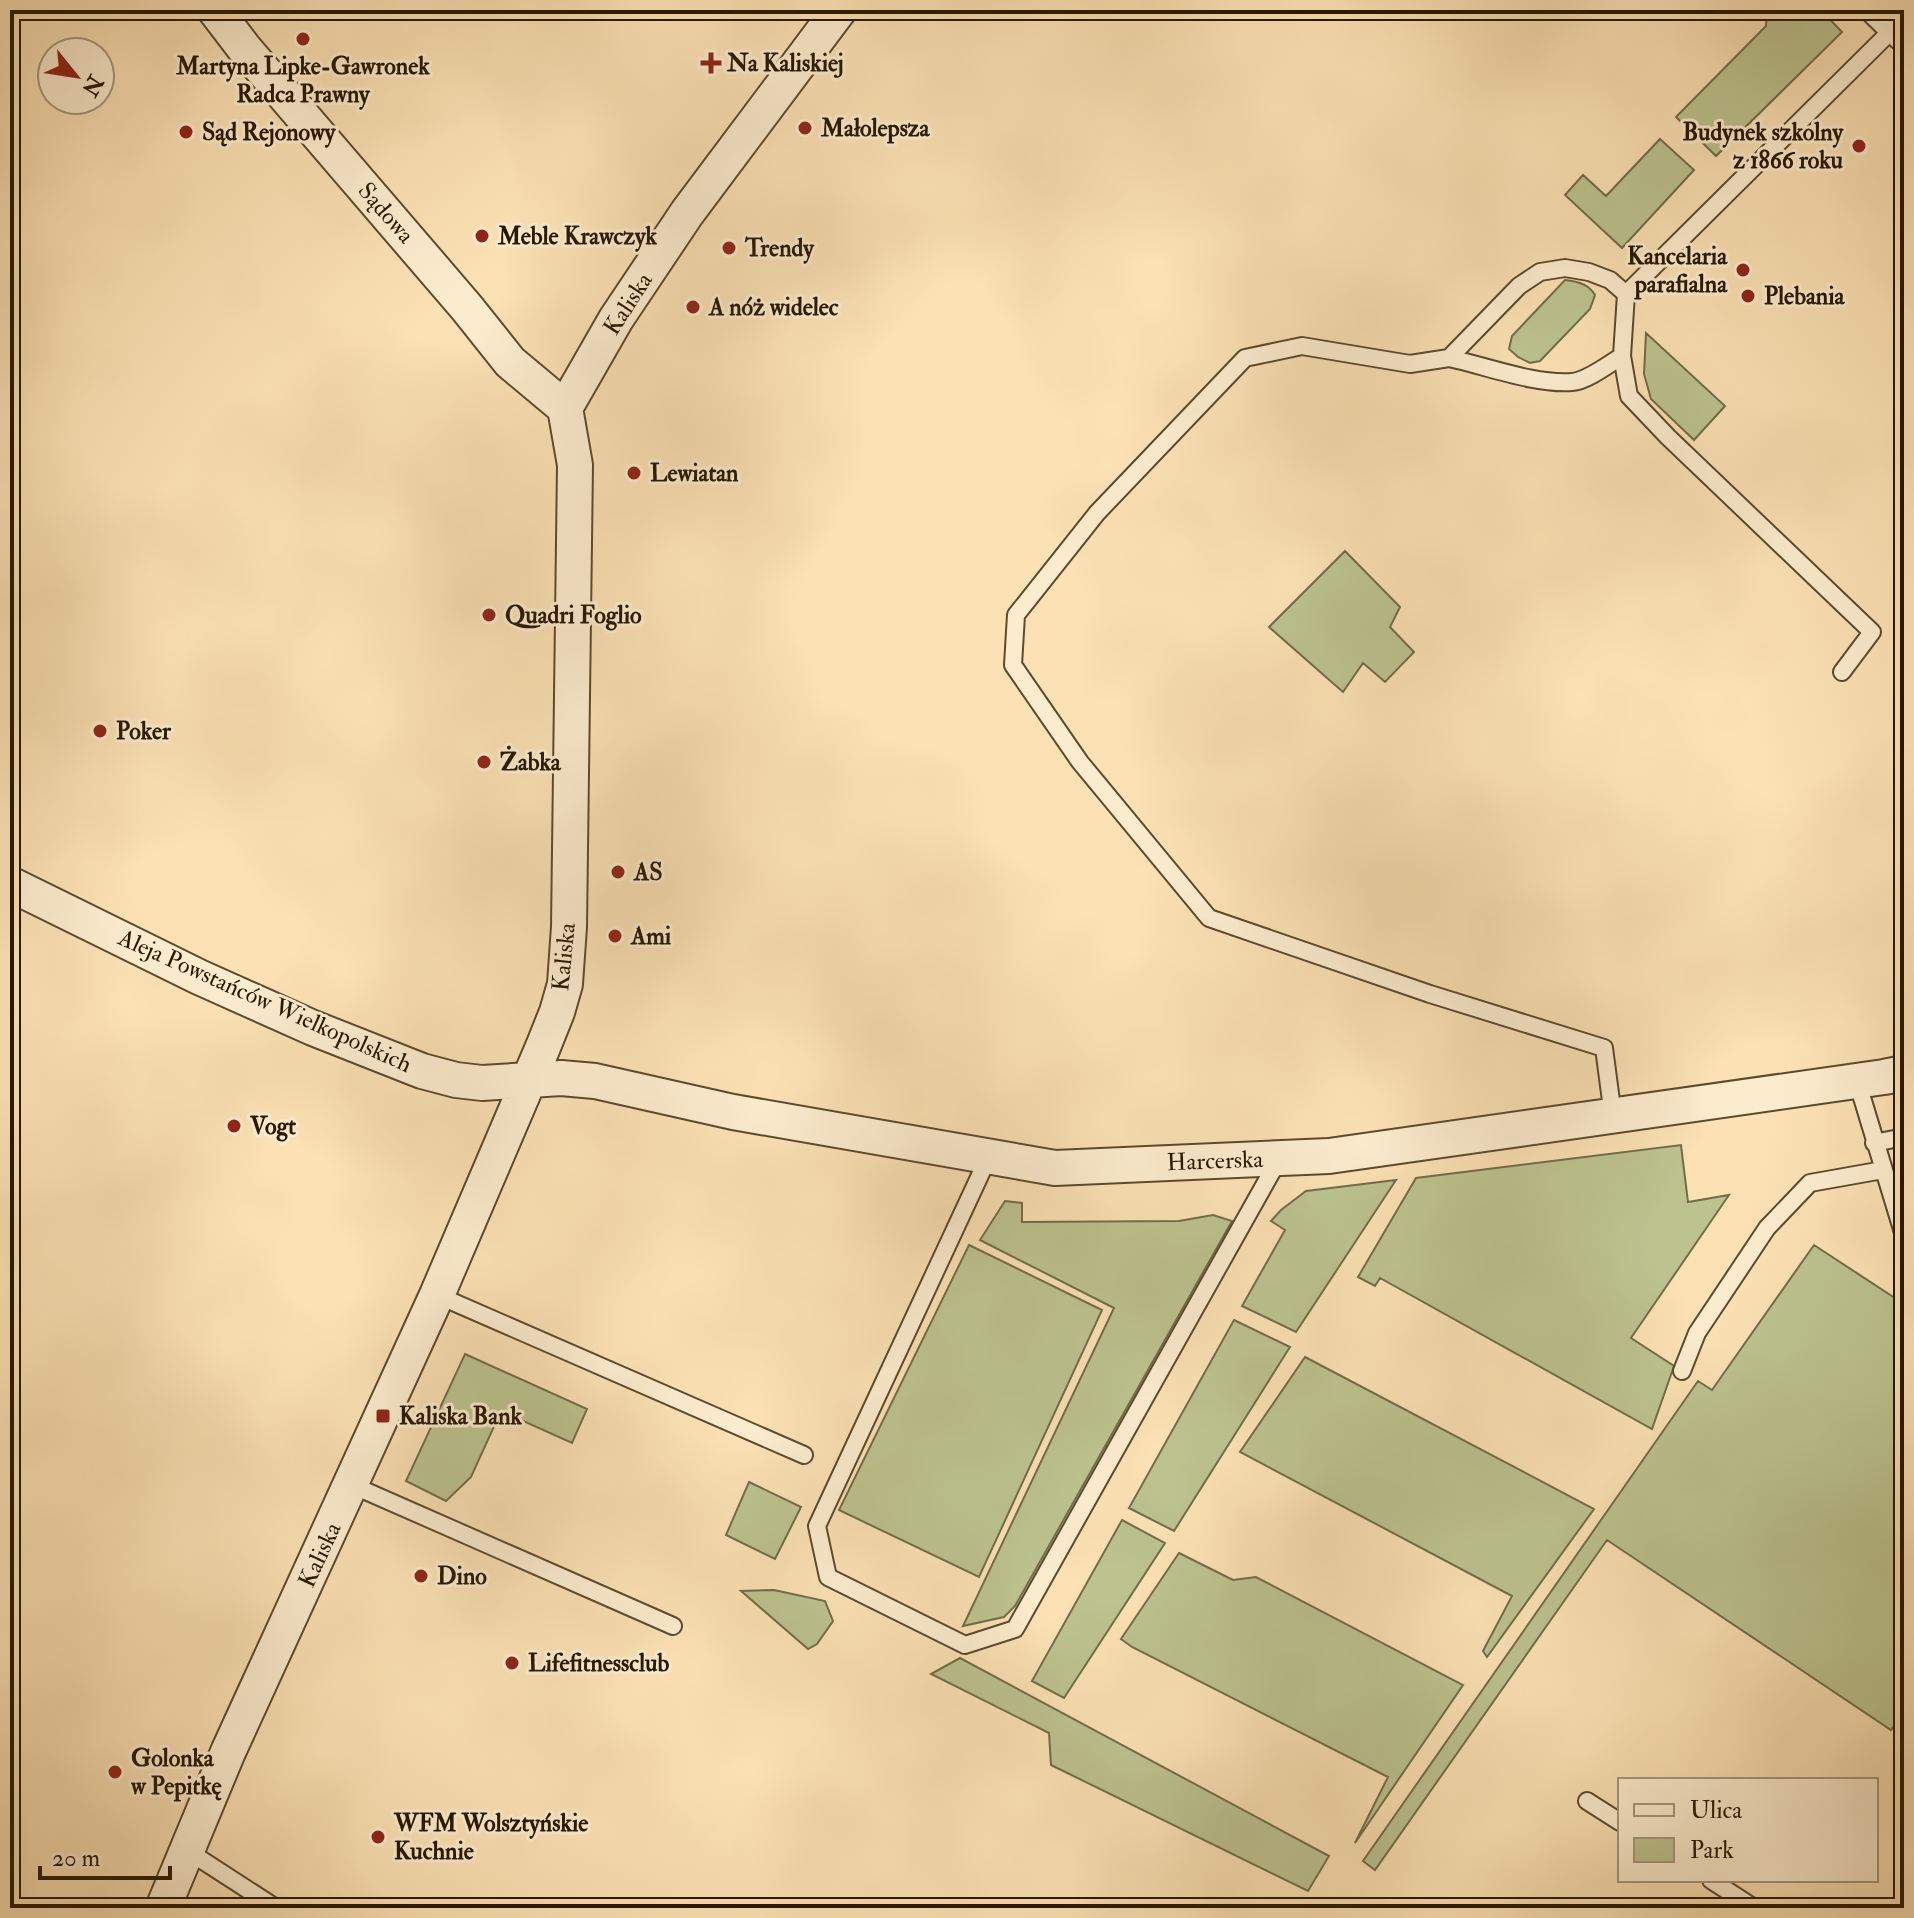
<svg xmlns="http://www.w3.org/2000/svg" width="1914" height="1918" font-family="'IM FELL Double Pica',serif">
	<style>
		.green { fill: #bcc38f; stroke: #726d48; stroke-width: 2 }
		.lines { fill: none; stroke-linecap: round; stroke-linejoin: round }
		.service-casing { stroke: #5c4a2d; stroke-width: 20 }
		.minor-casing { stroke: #5c4a2d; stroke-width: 38 }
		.service { stroke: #fcecce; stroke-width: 16 }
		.minor { stroke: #fcecce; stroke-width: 34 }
		.poi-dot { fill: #8f2418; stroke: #fcecce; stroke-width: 3 }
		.labels { text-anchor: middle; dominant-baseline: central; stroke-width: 6; stroke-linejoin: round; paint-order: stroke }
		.poi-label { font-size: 24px; font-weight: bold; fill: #271700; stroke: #fcecce; text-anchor: start }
		.street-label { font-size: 24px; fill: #271700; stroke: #fcecce }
	</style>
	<rect width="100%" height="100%" fill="#fbe1b4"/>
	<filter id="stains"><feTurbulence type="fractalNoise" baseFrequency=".0025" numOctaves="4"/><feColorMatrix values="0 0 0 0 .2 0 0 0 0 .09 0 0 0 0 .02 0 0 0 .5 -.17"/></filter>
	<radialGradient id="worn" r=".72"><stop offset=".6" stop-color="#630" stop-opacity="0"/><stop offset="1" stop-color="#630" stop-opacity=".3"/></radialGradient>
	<path class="green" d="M1767,10H1821L1842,32L1716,156L1676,117L1766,26Z
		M1660,139L1694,170L1622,248L1565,195L1583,175L1606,196Z
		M1565,280C1577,281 1589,284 1595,295L1590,309L1540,361L1530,363L1518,357L1509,349L1512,336Z
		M1646,333L1725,406L1694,440L1651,399L1644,374Z
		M1345,551L1400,607L1390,627L1414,652L1385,682L1363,663L1343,692L1269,627Z
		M1681,1145L1688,1202L1729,1195L1631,1338L1674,1366L1652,1429L1380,1278L1375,1286L1358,1277L1416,1178Z
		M1396,1180L1296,1332L1242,1306L1285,1230L1271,1221L1281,1210L1306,1191Z
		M1005,1201L1022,1203V1222L1179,1221L1213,1215L1232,1221L1015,1606L1004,1617L963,1626L1114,1308L980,1240Z
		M969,1245L1102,1310L979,1577L839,1510Z
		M1814,1245L1904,1304V1710L1891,1730L1607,1540L1375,1870L1363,1861L1698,1381L1712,1390Z
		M1234,1320L1290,1347L1174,1531L1129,1508Z
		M465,1354L587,1409L572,1443L501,1411L471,1477L446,1501L406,1481Z
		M1305,1357L1594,1509L1487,1657L1483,1651L1512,1596L1240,1452Z
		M749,1482L801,1507L775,1559L726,1535Z
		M1122,1520L1165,1543L1064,1698L1032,1681Z
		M1179,1553L1233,1580L1256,1577L1463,1685L1355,1843L1388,1777L1132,1647L1121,1639Z
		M774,1590L825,1601L833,1621L817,1644L808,1649L741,1591Z
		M960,1658L1329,1856L1308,1891L1051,1765L1049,1733L931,1674Z"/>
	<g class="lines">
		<defs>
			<path id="service" d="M1449,358C1486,366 1536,385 1572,382C1587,381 1609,364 1622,356
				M1842,672L1872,632L1668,437L1629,396L1622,356L1626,294L1896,26
				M1857,1081L1904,1236
				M1613,1116L1604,1048L1430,994L1209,918L1080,762L1013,665L1016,615L1097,513L1245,358L1302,346L1410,364L1449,358L1519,286L1540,272L1565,268L1589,272L1610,280L1626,294
				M1874,1143L1904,1137
				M989,1156L817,1526L828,1577L965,1645L1015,1629L1279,1159
				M437,1295L804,1455
				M1682,1371L1697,1333L1767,1228L1810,1183L1883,1170
				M352,1485L673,1626
				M1587,1801L1620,1822
				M188,1851L276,1908
				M1711,1880L1754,1908"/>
			<path id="minor" d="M215,10L244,48L467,308L510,362L565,408
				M1879,10L1904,34
				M10,884L199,977L313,1028L422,1071L456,1080L482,1083L561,1078L595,1081L733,1112L1055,1168L1329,1156L1884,1077L1904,1073
				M163,1908L228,1752L437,1295L543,1047L557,1012L565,984L569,927L575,465L565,408L616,319L687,213L839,10"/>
		</defs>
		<use href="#service" class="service-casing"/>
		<use href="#minor" class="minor-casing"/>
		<use href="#service" class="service"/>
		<use href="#minor" class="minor"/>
	</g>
	<g class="poi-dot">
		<circle cx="303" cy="39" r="8"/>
		<path d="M707 51h8v8h8v8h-8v8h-8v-8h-8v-8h8z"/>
		<circle cx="805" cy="128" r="8"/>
		<circle cx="186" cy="132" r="8"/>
		<circle cx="1859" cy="146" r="8"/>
		<circle cx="482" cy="236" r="8"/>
		<circle cx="729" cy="248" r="8"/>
		<circle cx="1743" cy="270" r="8"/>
		<circle cx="1748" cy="296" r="8"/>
		<circle cx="693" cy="307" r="8"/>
		<circle cx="634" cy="473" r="8"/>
		<circle cx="489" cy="615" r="8"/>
		<circle cx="100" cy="731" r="8"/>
		<circle cx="484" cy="762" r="8"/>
		<circle cx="618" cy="872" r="8"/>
		<circle cx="615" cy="936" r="8"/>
		<circle cx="234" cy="1126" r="8"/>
		<rect x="375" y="1408" width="16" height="16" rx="4"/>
		<circle cx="421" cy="1576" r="8"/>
		<circle cx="512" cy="1663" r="8"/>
		<circle cx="115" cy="1772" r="8"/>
		<circle cx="378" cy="1837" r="8"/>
	</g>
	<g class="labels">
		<g class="poi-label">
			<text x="727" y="63">Na Kaliskiej</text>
			<text x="303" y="66" text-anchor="middle">Martyna Lipke-Gawronek<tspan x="303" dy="28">Radca Prawny</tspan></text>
			<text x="821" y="128">Małolepsza</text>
			<text x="202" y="132">Sąd Rejonowy</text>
			<text x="1843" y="132" text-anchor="end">Budynek szkolny<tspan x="1843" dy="28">z 1866 roku</tspan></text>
			<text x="498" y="236">Meble Krawczyk</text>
			<text x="745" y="248">Trendy</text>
			<text x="1727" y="256" text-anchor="end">Kancelaria<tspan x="1727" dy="28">parafialna</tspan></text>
			<text x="1764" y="296">Plebania</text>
			<text x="709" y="307">A nóż widelec</text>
			<text x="650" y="473">Lewiatan</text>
			<text x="505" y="615">Quadri Foglio</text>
			<text x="116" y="731">Poker</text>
			<text x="500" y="762">Żabka</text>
			<text x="634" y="872">AS</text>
			<text x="631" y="936">Ami</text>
			<text x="250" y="1126">Vogt</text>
			<text x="399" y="1416">Kaliska Bank</text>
			<text x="437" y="1576">Dino</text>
			<text x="528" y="1663">Lifefitnessclub</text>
			<text x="131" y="1758">Golonka<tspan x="131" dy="28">w Pepitkę</tspan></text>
			<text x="394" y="1823">WFM Wolsztyńskie<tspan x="394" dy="28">Kuchnie</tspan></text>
		</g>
		<g class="street-label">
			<text transform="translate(386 213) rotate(49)">Sądowa</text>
			<text transform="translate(628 304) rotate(-57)">Kaliska</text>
			<text transform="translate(564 957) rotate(-84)">Kaliska</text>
			<text transform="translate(265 1001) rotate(24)">Aleja Powstańców Wielkopolskich</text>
			<text transform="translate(1215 1161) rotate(-2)">Harcerska</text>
			<text transform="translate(320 1555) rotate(-65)">Kaliska</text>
		</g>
	</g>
	<rect width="1914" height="1918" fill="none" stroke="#fbe1b4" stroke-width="40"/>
	<rect x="12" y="12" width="1890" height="1894" fill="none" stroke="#271700" stroke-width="4"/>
	<rect x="20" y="20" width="1874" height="1878" fill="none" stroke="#271700" stroke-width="2"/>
	<rect x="1618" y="1778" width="260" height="104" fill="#fcecce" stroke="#a7977c" stroke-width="2"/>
	<rect x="1634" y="1804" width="40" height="12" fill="#fcecce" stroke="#a7977c" stroke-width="2"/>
	<text x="1690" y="1818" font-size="24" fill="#271700">Ulica</text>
	<rect x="1634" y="1838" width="40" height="24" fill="#bcc38f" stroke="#a7977c" stroke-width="2"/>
	<text x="1690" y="1858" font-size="24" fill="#271700">Park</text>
	<g transform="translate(76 76) rotate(120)"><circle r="38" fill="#fcecce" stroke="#a7977c" stroke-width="2"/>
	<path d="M0-6L14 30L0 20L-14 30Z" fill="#8f2418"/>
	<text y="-12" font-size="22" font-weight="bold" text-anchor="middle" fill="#271700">N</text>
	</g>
	<path d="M40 1866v12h130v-12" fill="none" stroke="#271700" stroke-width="4"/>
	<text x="52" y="1866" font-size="24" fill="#271700" stroke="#fcecce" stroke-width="6" paint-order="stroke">20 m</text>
	<rect width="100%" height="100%" filter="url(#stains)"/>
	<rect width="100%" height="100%" fill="url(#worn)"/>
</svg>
